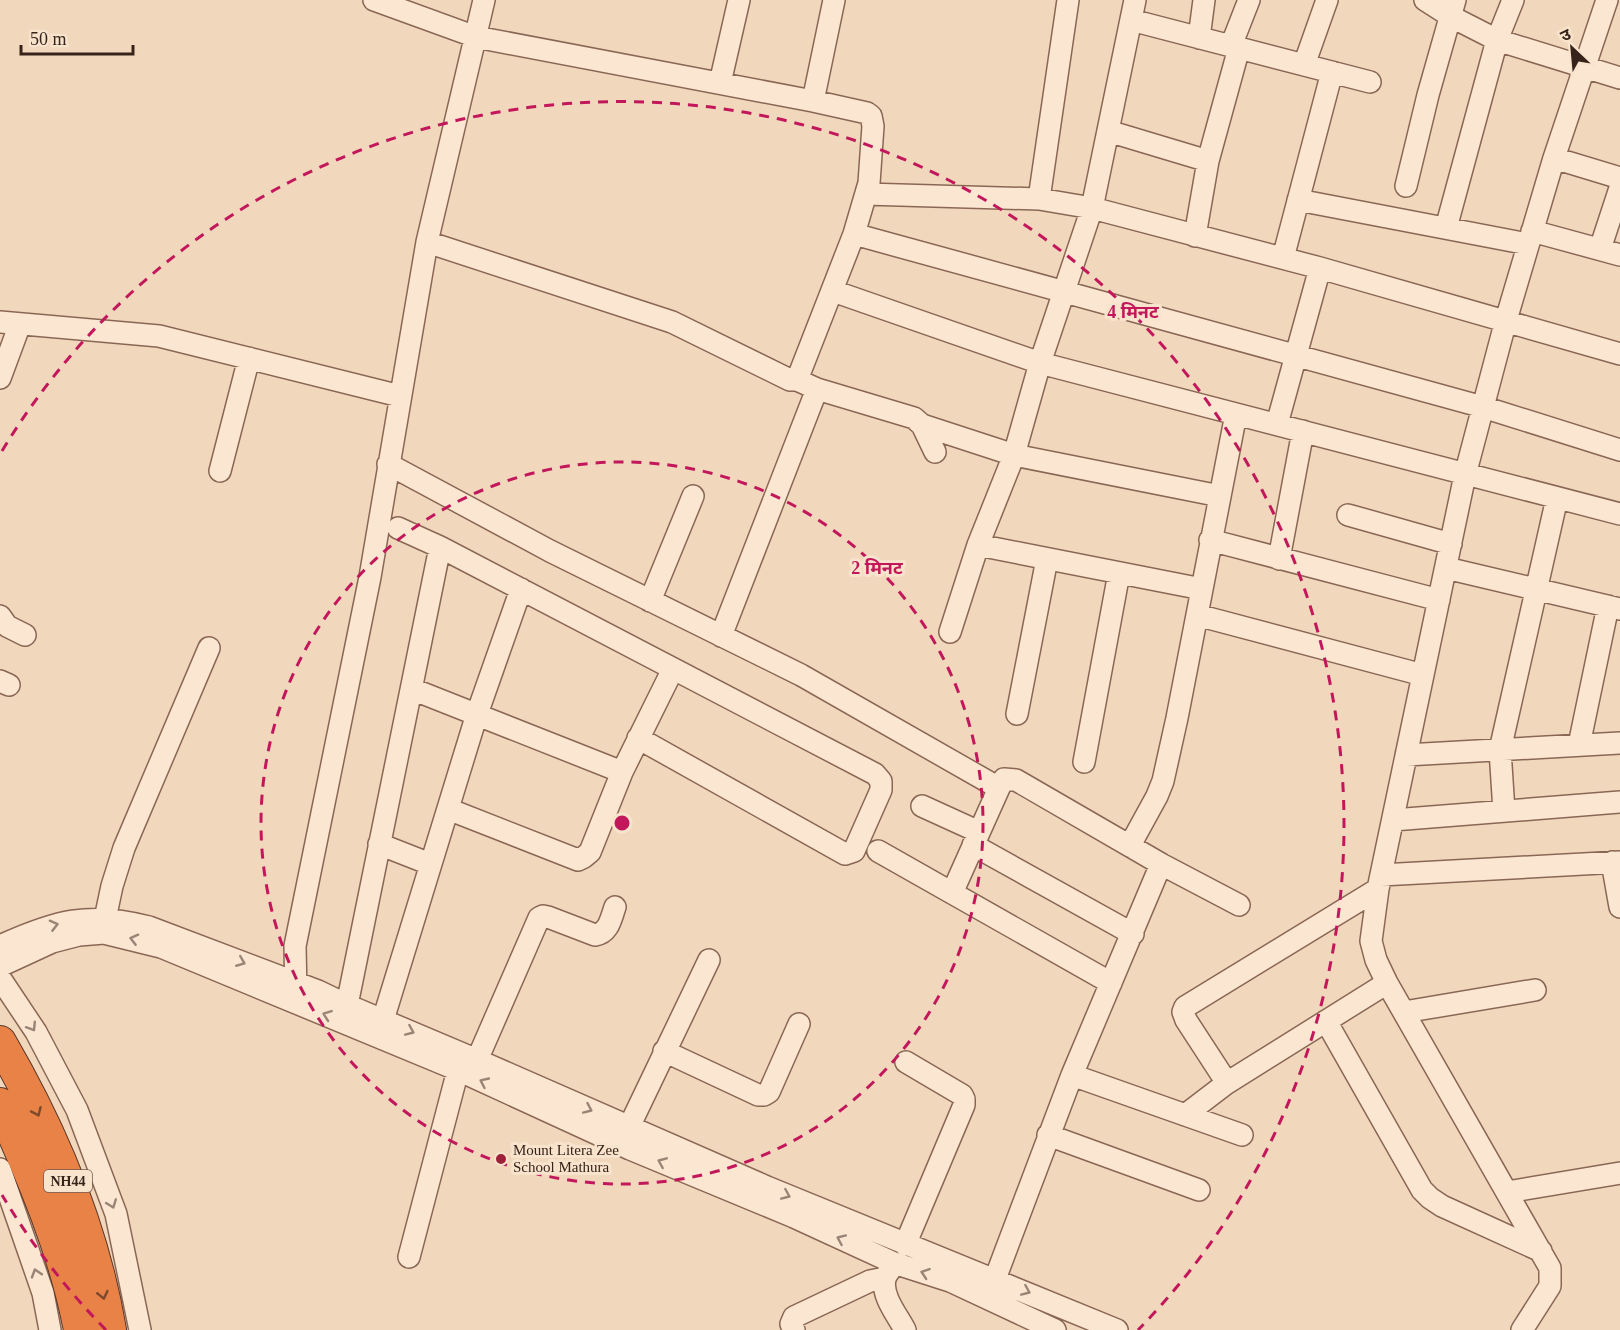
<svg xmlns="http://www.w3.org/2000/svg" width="1620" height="1330" font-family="'Times New Roman','Noto Sans Devanagari',serif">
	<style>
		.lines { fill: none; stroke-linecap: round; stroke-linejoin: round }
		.minor-casing { stroke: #8a6755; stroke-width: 24 }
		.highway-casing { stroke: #57362a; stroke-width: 34 }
		.minor { stroke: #fbe6d1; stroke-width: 21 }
		.highway { stroke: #e88246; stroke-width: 32 }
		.oneway { stroke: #9a8476 }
		.oneway2 { stroke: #7e492c }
		.ring { fill: none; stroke: #c2185b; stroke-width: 3; stroke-dasharray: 10 8 }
		.poi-dot { fill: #9d2139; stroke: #f8e3cd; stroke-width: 2 }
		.labels { text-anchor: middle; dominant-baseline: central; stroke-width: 6; stroke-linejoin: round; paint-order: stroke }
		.shield { fill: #f8e3cd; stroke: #725d50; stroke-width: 1.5 }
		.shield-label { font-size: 14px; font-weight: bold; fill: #38231b }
		.poi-label { font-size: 15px; fill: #38231b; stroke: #f8e3cd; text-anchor: start }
		.centre { fill: #c2185b; stroke: #f8e3cd; stroke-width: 3 }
		.ring-label { font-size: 18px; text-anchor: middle; font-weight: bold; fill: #c2185b; stroke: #f8e3cd; stroke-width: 6; stroke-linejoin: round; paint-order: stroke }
	</style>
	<rect width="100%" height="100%" fill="#f1d8bd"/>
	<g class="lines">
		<defs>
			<path id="minor" d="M374,0L476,37L813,101L867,113L871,116L873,126L869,183L854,234L797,380
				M1425,0L1450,16L1497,40L1620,78
				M1131,20L1370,82
				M1199,38L1204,0
				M1231,46L1249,0
				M1304,65L1327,0
				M720,83L739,0
				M813,101L834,0
				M1108,131L1208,161
				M1554,158L1620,178
				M1406,186L1428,95L1455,0
				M866,194L1039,199L1092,208L1320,268L1620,354
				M1039,199L1068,0
				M1298,200L1528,244
				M1446,228L1497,40L1513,0
				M1532,231L1620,255
				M854,234L1483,407L1620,450
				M1195,236L1208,161L1239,48
				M427,242L672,322L790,380H797L817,389L914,418L922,425L935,452
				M1600,249L1620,188
				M1283,258L1332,72
				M833,291L1040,363L1620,514
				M0,322L159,336L400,396
				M0,378L20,324
				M1277,424L1320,268
				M922,425L1014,455L1220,496
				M388,464L550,551L801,675L999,788
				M220,471L249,358
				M1348,515L1451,544
				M398,528L440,547
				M1210,540L1439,600
				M978,545L1202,589
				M1279,559L1303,431
				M1446,568L1620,609
				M650,601L693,496
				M1197,615L1423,675
				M0,616L7,626L25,635
				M950,632L978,545L1014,455L1040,363L1092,208L1135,0
				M721,636L817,389
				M0,681L9,685
				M412,689L622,772
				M1017,714L1047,559
				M1579,745L1608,606
				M1406,755L1620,743
				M1084,762L1119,573
				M922,806L979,832
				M448,809L578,860L584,857L590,852L622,772L673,669
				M1504,811L1500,750L1557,498
				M1393,820L1620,802
				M379,844L430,864
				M973,845L1133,934
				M1132,847L1134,838L1157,796L1163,781L1177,718L1236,414
				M878,851L1111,983
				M1612,862L1620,907
				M1381,875L1620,862
				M952,893L999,788L1004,779L1016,780L1161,864
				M105,919L112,886L124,848L209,648
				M0,946C55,921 89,911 149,927L318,991L347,1005L477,1060L767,1187L1117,1330
				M0,966L52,942L79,935L104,933L161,947L458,1070L630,1149L794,1217L894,1263L950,1281L1055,1330
				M0,978L36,1032L77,1110L116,1214L140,1330
				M296,994L295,946L370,577L427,242L484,0
				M347,1005L440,547L875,774L881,781V790L854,851L845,854L638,738
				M1404,1012L1535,990
				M383,1020L477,714L521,589
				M1326,1021L1422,1190L1430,1198L1442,1206L1541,1251
				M664,1051L758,1095H764L769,1092L799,1024
				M477,1060L539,918L543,916L548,917L595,935C609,933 611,918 615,907
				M1072,1075L1242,1135
				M1227,1083L1186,1020L1183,1012L1185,1007L1378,889
				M1185,1115L1227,1083L1387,983
				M629,1127L709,960
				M1048,1135L1199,1190
				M0,1169L43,1293L50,1330
				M1507,1192L1620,1173
				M905,1245L964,1105V1099L962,1095L906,1062
				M409,1257L458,1070
				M893,1266C890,1270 886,1275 885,1279C881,1296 898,1316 905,1330
				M995,1279L1072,1075L1161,864L1239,905
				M794,1330L791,1324L794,1317L870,1281L885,1278
				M1522,1330L1550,1286V1268L1387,983L1376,960L1371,941L1378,889L1465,475L1506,320L1554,158L1607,0"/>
			<path id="highway" d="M0,1042C52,1131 93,1228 110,1330
				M0,1104C33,1177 65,1251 80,1330"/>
		</defs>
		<use href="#minor" class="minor-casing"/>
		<use href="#highway" class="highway-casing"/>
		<use href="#minor" class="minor"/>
		<use href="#highway" class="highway"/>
	</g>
	<defs><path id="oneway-chevron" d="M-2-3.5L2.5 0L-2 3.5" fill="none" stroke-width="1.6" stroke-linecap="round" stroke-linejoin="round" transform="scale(1.5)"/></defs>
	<g class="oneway">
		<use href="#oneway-chevron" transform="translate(54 925) rotate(-14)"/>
		<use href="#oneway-chevron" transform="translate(134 939) rotate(-166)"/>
		<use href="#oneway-chevron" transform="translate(241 962) rotate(22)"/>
		<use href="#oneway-chevron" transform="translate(327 1015) rotate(-160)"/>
		<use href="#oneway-chevron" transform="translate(32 1027) rotate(58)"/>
		<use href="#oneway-chevron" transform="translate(410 1031) rotate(23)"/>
		<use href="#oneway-chevron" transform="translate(484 1082) rotate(-155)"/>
		<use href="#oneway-chevron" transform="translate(588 1109) rotate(24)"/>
		<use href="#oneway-chevron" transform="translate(662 1162) rotate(-157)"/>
		<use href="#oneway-chevron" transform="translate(786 1195) rotate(23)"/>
		<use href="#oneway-chevron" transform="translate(112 1204) rotate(69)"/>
		<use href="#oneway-chevron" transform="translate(841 1239) rotate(-156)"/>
		<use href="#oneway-chevron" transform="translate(36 1273) rotate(-108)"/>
		<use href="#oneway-chevron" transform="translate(925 1273) rotate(-161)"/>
		<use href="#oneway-chevron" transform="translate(1026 1291) rotate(23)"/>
	</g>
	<g class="oneway2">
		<use href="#oneway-chevron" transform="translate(37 1112) rotate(66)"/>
		<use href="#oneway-chevron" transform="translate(103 1295) rotate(77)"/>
	</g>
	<g class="ring">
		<circle cx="622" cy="823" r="361"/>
		<path d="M106 1330A723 723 0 0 1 2 1195M2 451A723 723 0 1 1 1138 1330"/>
	</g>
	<circle class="poi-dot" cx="501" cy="1159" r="6"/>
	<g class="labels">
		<rect class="shield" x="44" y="1170" width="48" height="22" rx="4.5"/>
		<g class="shield-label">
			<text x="68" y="1181">NH44</text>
		</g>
		<g class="poi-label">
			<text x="513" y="1150">Mount Litera Zee<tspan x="513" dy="17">School Mathura</tspan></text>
		</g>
	</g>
	<circle cx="622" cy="823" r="9" class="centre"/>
	<g class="ring-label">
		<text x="1133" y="318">4 मिनट</text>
		<text x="877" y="574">2 मिनट</text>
	</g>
	<g transform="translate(1572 48) rotate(334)" stroke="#f8e3cd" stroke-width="4.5" paint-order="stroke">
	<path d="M0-4.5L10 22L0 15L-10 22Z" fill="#38231b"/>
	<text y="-9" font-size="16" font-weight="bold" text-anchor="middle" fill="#38231b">उ</text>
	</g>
	<path d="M21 45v9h112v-9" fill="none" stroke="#38231b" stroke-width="3"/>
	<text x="30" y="45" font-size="18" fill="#38231b" stroke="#f8e3cd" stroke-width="4.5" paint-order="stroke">50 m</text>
</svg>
